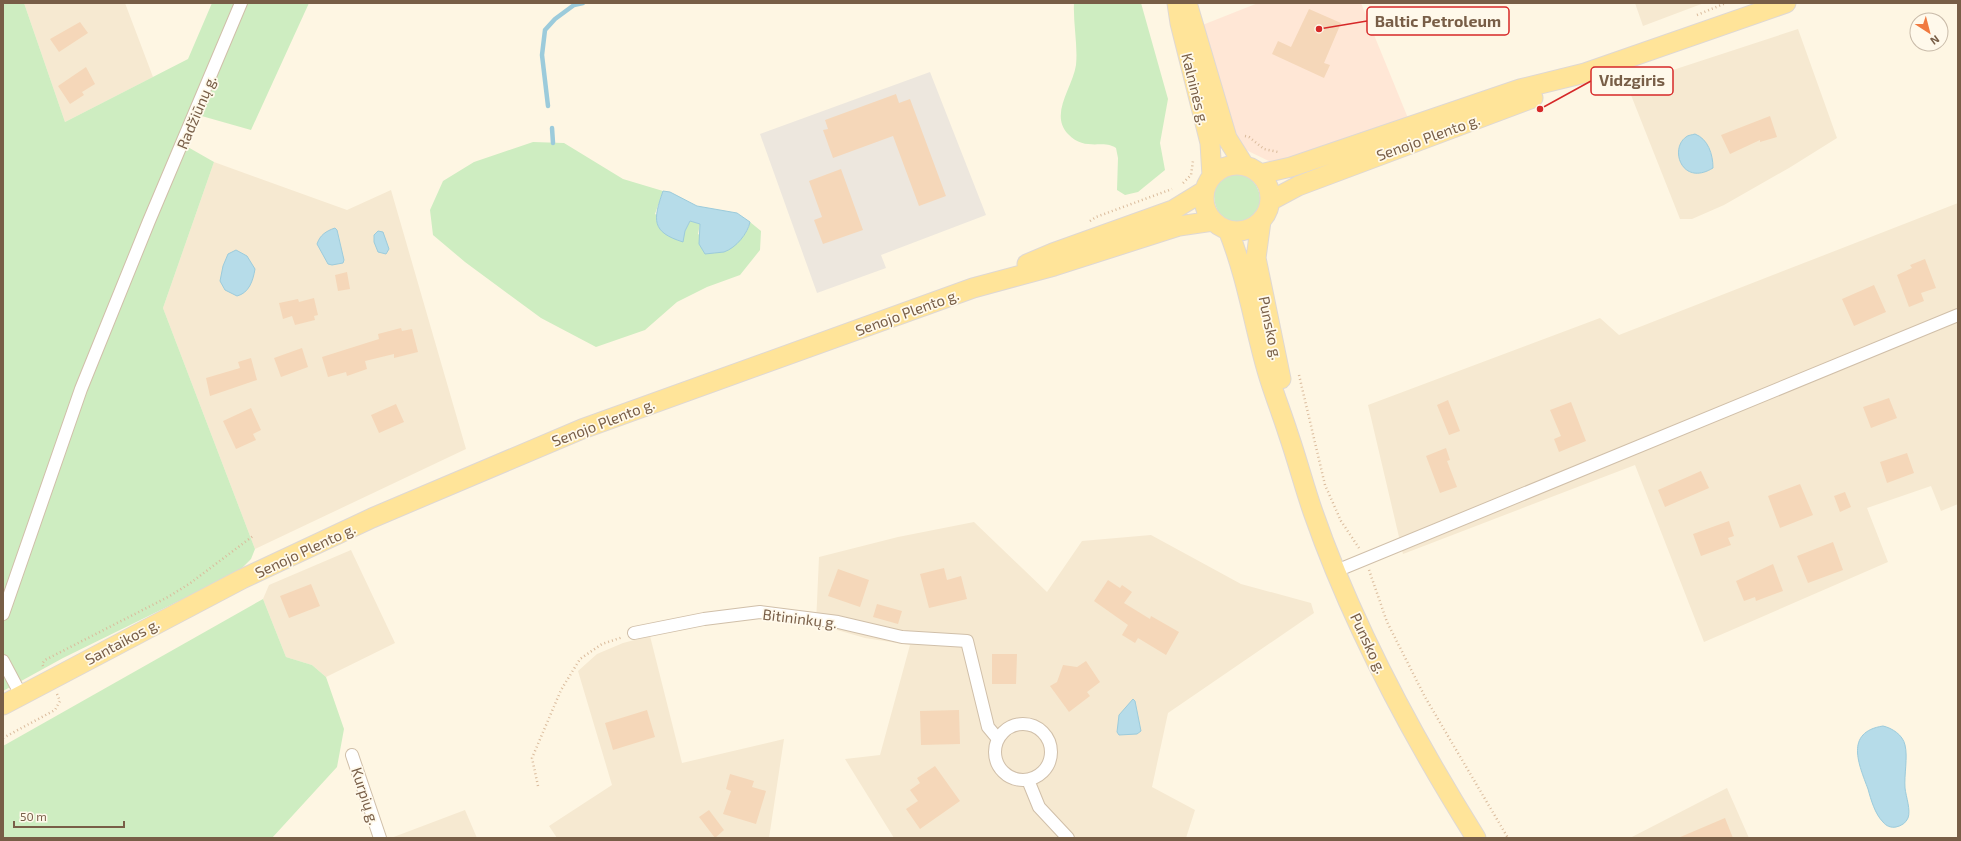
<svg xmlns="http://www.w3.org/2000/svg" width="1961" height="841" font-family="'Exo 2',sans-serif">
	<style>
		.residential { fill: #f6e9d1 }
		.commercial { fill: #ffe7d6 }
		.industrial { fill: #ede7de }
		.green { fill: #ceedc1 }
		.water { fill: #b6dce9; stroke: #9ccbdb }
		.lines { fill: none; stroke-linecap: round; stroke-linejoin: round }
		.stream { stroke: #9ccbdb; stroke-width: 4.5 }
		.building { fill: #f5d7b9 }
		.street-casing { stroke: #d0bfa9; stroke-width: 14 }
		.primary-casing { stroke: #dfd8d3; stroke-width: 21 }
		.path { stroke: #dabb9c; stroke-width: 2.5; stroke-dasharray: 1 3; stroke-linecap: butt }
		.street { stroke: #fff; stroke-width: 12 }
		.primary { stroke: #ffe499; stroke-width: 19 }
		.labels { text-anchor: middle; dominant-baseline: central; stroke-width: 3.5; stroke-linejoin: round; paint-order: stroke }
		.street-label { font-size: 15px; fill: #785e47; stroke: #fff9eb }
		.leader { fill: none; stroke: #d62828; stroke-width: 1.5 }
		.callout-dot { fill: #d62828; stroke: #fff9eb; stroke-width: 1.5 }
		.callout { fill: #fff9eb; stroke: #d62828; stroke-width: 1.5 }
		.callout-label { font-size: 16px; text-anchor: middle; font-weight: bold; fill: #785e47 }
	</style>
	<rect width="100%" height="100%" fill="#fef6e3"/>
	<path class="residential" d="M24,3H125L153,77L65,122Z
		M1635,3H1704L1643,26Z
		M1798,29L1837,138L1789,168L1724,205L1692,219H1680L1627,85Z
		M214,162L347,210L391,190L466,449L255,549L163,308Z
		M1958,203V504L1941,511L1931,486L1867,508L1888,562L1704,642L1635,465L1403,554L1368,405L1600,318L1619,335Z
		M974,522L1047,592L1082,541L1151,535L1241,584L1311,603L1314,613L1168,713L1152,787L1195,810L1186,838H894L845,759L880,755L910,645L865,638L816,624L819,557L898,537Z
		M351,550L395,643L326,677L312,665L286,657L263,599L269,585Z
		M650,636L682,763L784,739L769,838H557L549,826L612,785L578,671L597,654L623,643Z
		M1727,788L1749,838H1630Z
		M465,810L477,838H391Z"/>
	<path class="commercial" d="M1258,3H1361L1410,123L1275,164L1248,151L1239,144L1200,26Z"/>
	<path class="industrial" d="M930,72L986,215L881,255L886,268L817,293L760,134Z"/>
	<path class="green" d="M3,3H24L65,122L188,59L212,3H309L251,130L191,113L179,142L214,162L163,308L255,549L251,559L238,572L63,658L3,691Z
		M1074,3H1141L1168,99L1160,143L1165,170L1138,192L1125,195L1117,190L1118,158L1116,148C1102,139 1085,152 1068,134C1049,114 1073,87 1076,65C1078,46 1073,23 1074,3Z
		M533,142L564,143L623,179L663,191L655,214L685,231L690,221L700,224L698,234L725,251C736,243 748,236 750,222L761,231L760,250L740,275L707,287L677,302L645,330L596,347L541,318L465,262L433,235L430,210L443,181L474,162Z
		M1232,170C1265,175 1272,218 1237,225C1231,223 1225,221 1221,216C1210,202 1211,173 1232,170Z
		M263,599L286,657L312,665L326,677L344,729L337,767L272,838H3V746Z"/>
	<path class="water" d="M1695,134C1708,139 1713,154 1713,168C1682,187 1669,149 1686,137C1688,135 1692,135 1695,134Z
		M663,191L670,192L697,206L737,213L750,222C748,233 736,248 724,252C718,253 711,253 705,254L699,244L700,224L690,221L685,231L683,242C651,232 653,220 663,191Z
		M335,228L337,230L344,260L343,263L332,265L328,264L317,244C320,235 326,231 335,228Z
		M378,231L383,232L389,249L386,254L378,252L374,242V235Z
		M236,250L247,256L255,269C253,281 249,293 237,296L225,290L220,281L223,266L228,254Z
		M1133,699L1135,701L1141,731L1137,734L1119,735L1117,732L1119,715Z
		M1883,726C1892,728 1903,735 1905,745C1908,757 1904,775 1905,788C1906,797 1911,810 1908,818C1906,823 1901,826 1896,827C1891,828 1886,826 1883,822C1875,814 1871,800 1868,789C1859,765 1844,732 1883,726Z"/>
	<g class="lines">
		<path class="stream" d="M548,106L542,55L545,30L555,19L574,5L583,3
			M552,128L553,143"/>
	</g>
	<path class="building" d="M1309,9L1341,23L1324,63L1330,65L1324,78L1272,54L1278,41L1291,47Z
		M80,22L88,33L59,52L50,39Z
		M86,67L95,84L82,92L84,95L70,104L58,86Z
		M896,94L899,103L910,99L946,196L919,206L893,136L833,158L823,130L828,129L825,120Z
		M1770,116L1777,137L1760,142V140L1730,154L1721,135Z
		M841,169L863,230L823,244L814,220L822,217L809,181Z
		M1925,259L1936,288L1921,293L1924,301L1909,307L1897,275L1912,268L1910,265Z
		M347,272L350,289L338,291L335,275Z
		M1874,285L1886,312L1854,326L1842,299Z
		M314,298L318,315L314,316L315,320L295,325L292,316L283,319L279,303L298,299L299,302Z
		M401,328L402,331L412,329L418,352L394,358V354L365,361L367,369L347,376L346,372L328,377L322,357L379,339L378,334Z
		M302,348L308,367L281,377L274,358Z
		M251,358L257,380L210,396L206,378L240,368L238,362Z
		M1889,398L1897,418L1871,428L1863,407Z
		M1448,400L1460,431L1449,435L1437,405Z
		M1571,402L1586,441L1559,452L1554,439L1561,436L1550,410Z
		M396,404L404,422L379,433L371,415Z
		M251,408L261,430L253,434L256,440L236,449L223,421Z
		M1446,448L1450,460L1447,461L1457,487L1440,493L1426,456Z
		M1907,453L1914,473L1887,483L1880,462Z
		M1701,471L1709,488L1665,507L1658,490Z
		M1800,484L1813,515L1780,528L1768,496Z
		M1845,492L1851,507L1840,512L1834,496Z
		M1729,521L1734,536L1728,538L1731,545L1701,556L1693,534Z
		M1833,542L1843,570L1808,583L1797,556Z
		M1773,564L1783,591L1756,601L1755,597L1744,601L1736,581Z
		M944,568L947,580L961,576L967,599L929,608L920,574Z
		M838,569L869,580L860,607L828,596Z
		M1108,580L1120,588L1122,585L1132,592L1124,603L1150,619L1151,616L1179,632L1166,655L1138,638L1135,643L1122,635L1128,625L1094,601Z
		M311,584L320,606L289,618L280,596Z
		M877,604L902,611L898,624L873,617Z
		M992,654H1017L1016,684H992Z
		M1086,661L1100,682L1087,692L1090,696L1069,712L1050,686L1057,682L1063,665L1077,667Z
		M647,710L655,737L613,750L605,723Z
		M959,710L960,744L921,745L920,711Z
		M935,766L960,801L920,829L906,809L918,801L910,790L920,783L917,778Z
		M730,774L754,781L752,787L766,791L756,824L723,814L731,791L726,789Z
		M709,810L724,830L715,838L699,817Z
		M1725,818L1733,838H1678Z"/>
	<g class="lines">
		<defs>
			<path id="street" d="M1336,571L1958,315
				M3,614L81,389L149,221L241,3
				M634,633L704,619L760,612L838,622L902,637L967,641L988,727L998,739
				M3,661L21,695
				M995 752a28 28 0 1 1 56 0a28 28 0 1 1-56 0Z
				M352,755L380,838
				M1028,780L1039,807L1068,838"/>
			<path id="primary" d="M1177,3L1180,23L1210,143L1212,176
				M1187,3L1227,138L1244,165
				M1204 198a33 33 0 1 1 66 0a33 33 0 1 1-66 0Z
				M1260,174L1291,167L1520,89L1585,73L1786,3
				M1270,201L1298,186L1533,98
				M1261,221L1256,258L1281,379
				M1228,230C1246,275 1253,320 1266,367C1272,389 1281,411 1288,433C1297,459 1304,486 1313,512C1353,627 1412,736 1476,838
				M1027,264L1053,253L1173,210L1204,191
				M3,705L242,579L372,518L582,429L973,288L1054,266L1179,226L1213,221"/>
		</defs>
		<use href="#street" class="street-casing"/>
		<use href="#primary" class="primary-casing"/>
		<path class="path" d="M1697,15L1726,3
			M1245,136L1249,137L1264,149L1278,152
			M1183,183L1191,175L1193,161
			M1090,221L1096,217L1172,189
			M1299,375L1325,485L1341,521L1359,548
			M1369,570L1387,622L1425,697L1508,838
			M43,666L42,664L45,660L168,597L189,584L253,536
			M3,738L55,710L60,701L57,694
			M538,786L532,758L561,690L580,659L602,644L623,637"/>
		<use href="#street" class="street"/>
		<use href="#primary" class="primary"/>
	</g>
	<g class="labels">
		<g class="street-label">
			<text transform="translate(1196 89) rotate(76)">Kalninės g.</text>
			<text transform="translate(196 112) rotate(-67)">Radžiūnų g.</text>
			<text transform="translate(1428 137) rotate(-20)">Senojo Plento g.</text>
			<text transform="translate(907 312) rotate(-20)">Senojo Plento g.</text>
			<text transform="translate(1271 328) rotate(78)">Punsko g.</text>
			<text transform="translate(603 422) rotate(-21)">Senojo Plento g.</text>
			<text transform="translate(305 550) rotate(-25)">Senojo Plento g.</text>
			<text transform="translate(800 618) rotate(7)">Bitininkų g.</text>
			<text transform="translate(122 641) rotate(-28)">Santaikos g.</text>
			<text transform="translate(1369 643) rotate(65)">Punsko g.</text>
			<text transform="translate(366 796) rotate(72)">Kurpių g.</text>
		</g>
	</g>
	<path class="leader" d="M1319 29L1367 21M1540 109L1591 81"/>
	<g class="callout-dot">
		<circle cx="1319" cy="29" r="4"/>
		<circle cx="1540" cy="109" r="4"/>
	</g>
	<g class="callout">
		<rect x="1367" y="7" width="142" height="28" rx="4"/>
		<rect x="1591" y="67" width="82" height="28" rx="4"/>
	</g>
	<g class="callout-label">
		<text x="1438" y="27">Baltic Petroleum</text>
		<text x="1632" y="86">Vidzgiris</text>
	</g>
	<rect width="1961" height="841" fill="none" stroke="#785e47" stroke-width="8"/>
	<g transform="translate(1929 32) rotate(144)"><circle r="19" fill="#fff9eb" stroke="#c9bba9"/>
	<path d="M0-3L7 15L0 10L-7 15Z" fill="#f07a40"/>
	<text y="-6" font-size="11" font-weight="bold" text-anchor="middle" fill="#785e47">N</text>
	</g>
	<path d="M14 821v6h110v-6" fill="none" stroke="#785e47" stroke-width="2"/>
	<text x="20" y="821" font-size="12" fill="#785e47" stroke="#fff9eb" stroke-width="3" paint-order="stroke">50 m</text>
</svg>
